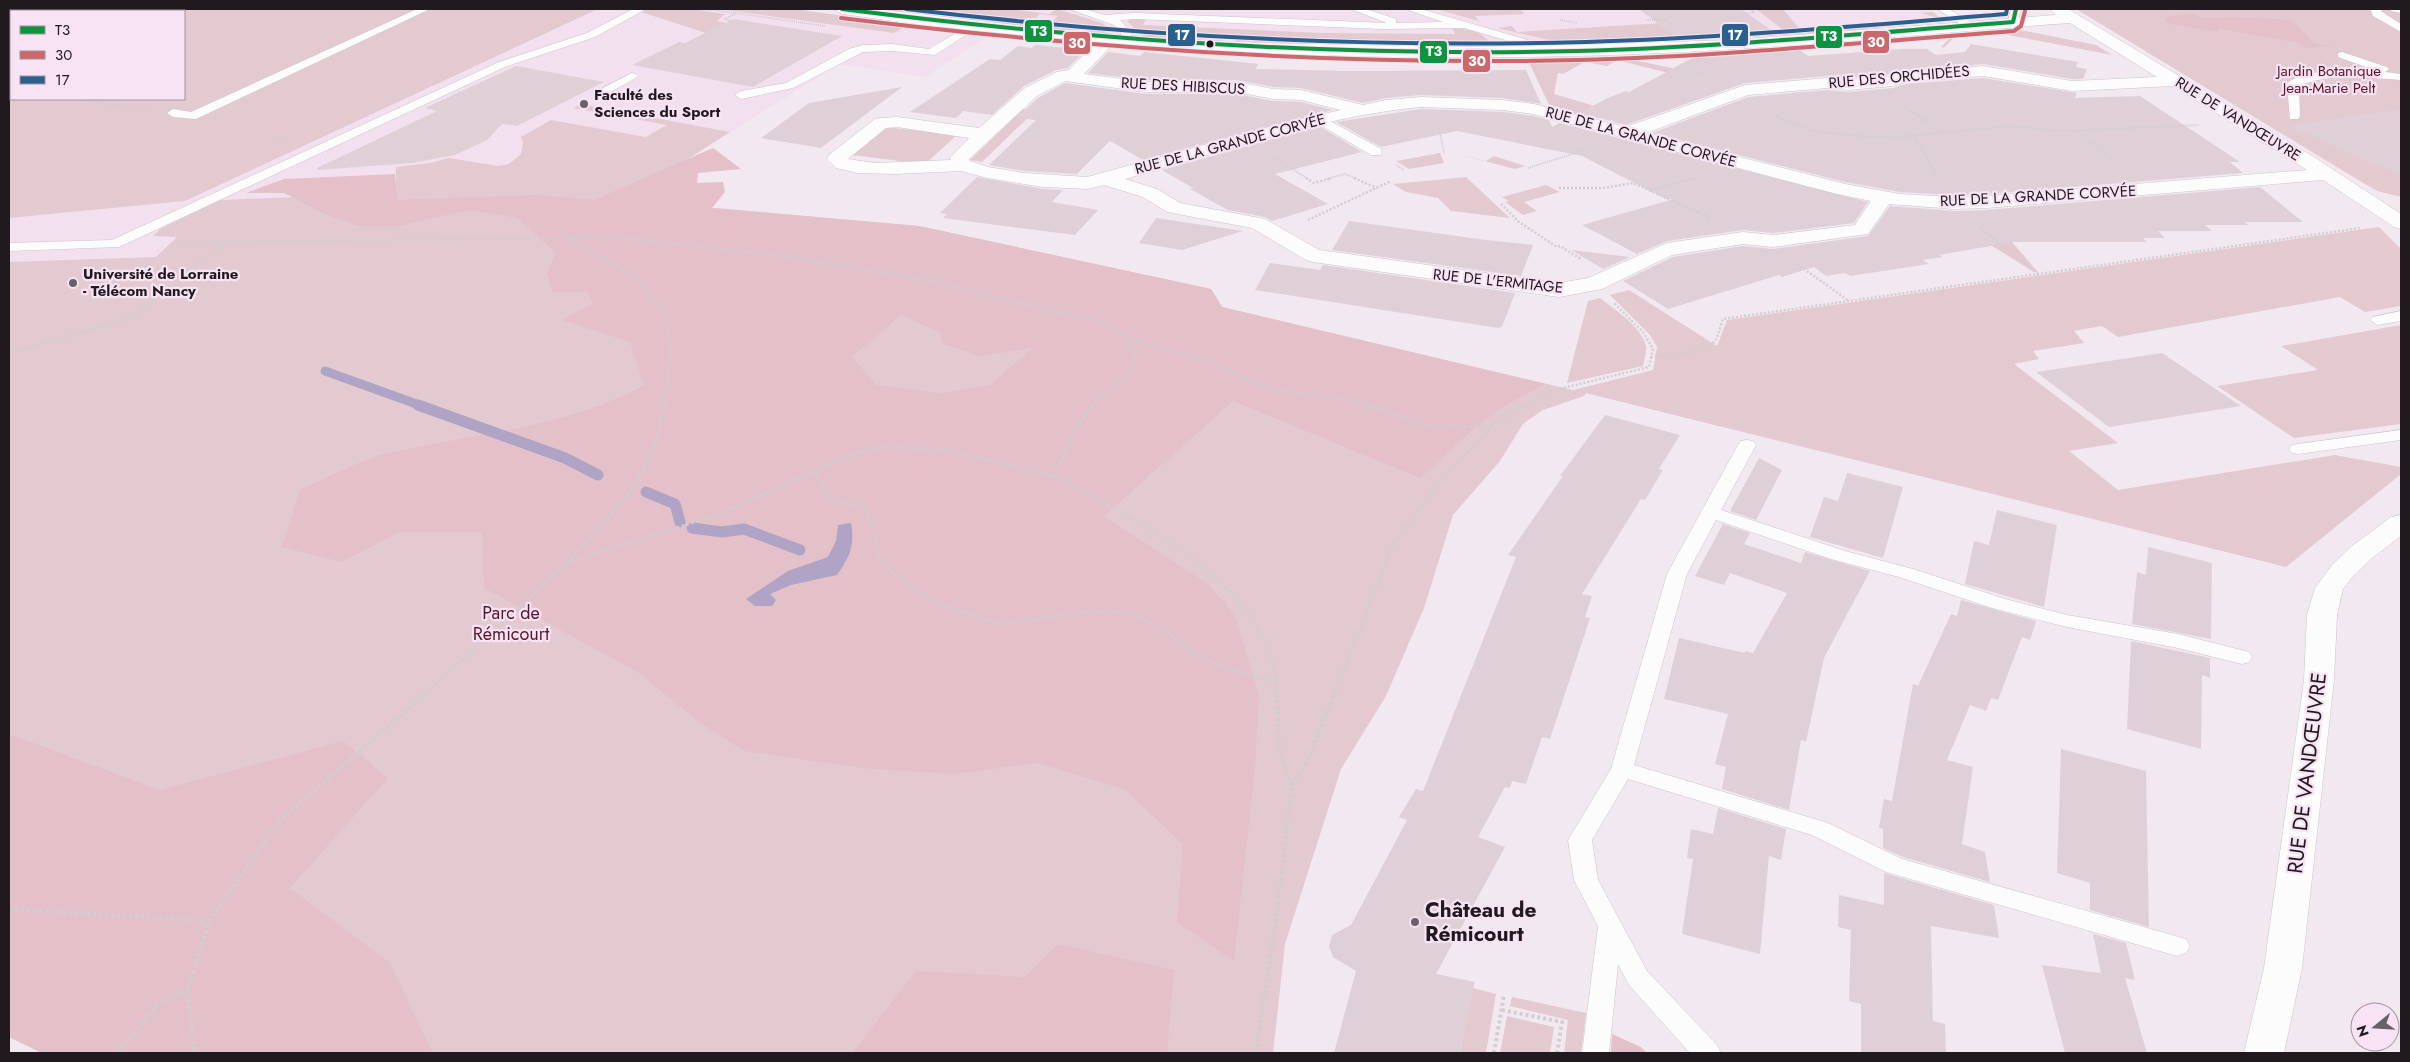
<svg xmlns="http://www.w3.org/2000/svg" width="2410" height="1062" font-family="Jost,sans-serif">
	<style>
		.built { fill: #f3e0ef }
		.green { fill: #e3cad0; fill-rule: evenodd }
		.forest { fill: #e4c0c8; fill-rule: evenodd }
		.water { fill: #afa3c6 }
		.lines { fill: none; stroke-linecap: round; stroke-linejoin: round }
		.stream-far1 { stroke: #afa3c6; stroke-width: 9 }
		.stream { stroke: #afa3c6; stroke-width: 11 }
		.building { fill: #dfd0d8 }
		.service-casing { stroke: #ccc4ca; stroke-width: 1 }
		.minor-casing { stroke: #ccc4ca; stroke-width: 1 }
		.path-far3 { stroke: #d1ced1; stroke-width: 2; stroke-dasharray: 1 1; stroke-linecap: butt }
		.path-far2 { stroke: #d1ced1; stroke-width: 2.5; stroke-dasharray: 2 2; stroke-linecap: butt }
		.path-far1 { stroke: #d1ced1; stroke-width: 3; stroke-dasharray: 2.5 2.5; stroke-linecap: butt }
		.path { stroke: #d1ced1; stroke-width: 4; stroke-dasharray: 3 3; stroke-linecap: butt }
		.service { fill: #fdfcfd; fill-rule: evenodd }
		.minor { fill: #fdfcfd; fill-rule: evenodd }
		.bus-1-casing { stroke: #f7e3f3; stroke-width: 6 }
		.bus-2-casing { stroke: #f7e3f3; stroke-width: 6 }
		.bus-3-casing { stroke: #f7e3f3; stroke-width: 6 }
		.bus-1 { stroke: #0e9340; stroke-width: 4 }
		.bus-2 { stroke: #cb686b; stroke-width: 4 }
		.bus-3 { stroke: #2b5f8d; stroke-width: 4 }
		.bus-dot { fill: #20191e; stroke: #f7e3f3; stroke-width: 2 }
		.poi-dot { fill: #6a6168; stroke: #f7e3f3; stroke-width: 2 }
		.labels { text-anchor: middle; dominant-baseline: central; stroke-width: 4.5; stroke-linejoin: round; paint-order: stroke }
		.far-park-label { font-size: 15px; fill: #591526; stroke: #f7e3f3 }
		.far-street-label { font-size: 15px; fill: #20191e; stroke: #f7e3f3 }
		.far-poi-label { font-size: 15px; font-weight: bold; fill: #20191e; stroke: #f7e3f3; text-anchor: start }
		.park-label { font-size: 18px; fill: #591526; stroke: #f7e3f3 }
		.near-street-label { font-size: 21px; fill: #20191e; stroke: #f7e3f3 }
		.near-poi-label { font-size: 21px; font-weight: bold; fill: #20191e; stroke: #f7e3f3; text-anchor: start }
		.line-badge { stroke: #f7e3f3; stroke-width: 2 }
		.badge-label { font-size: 14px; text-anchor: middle; font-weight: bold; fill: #fff }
	</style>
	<rect width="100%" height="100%" fill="#f2e8f0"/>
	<path class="built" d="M598,9H794L990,35L925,77L839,64L623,200L9,343V218L185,201Z
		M888,9H1931L1941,18L1868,30L1817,34L1573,45H1457L1101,32Z"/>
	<path class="green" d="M9,9H598L185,201L9,218ZM11,11H184V99H11Z
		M645,9H693L725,14L717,21L726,23L706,33L641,12Z
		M719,9H794L908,25L894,33Z
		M878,9H1010L1049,14L1057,9L1102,23L1111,31L1106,33L1045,28L1058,16L1040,14L1026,26Z
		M1436,9H1524H1520L1524,14L1475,16L1479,21Z
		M1756,9H1783L1798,27L1810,30L1934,17L1921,13L1933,12L1940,18L1867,29L1753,37L1745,31L1782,29Z
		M2076,9H2401V197L2377,191L2360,181Z
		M1131,19H1146L1143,25L1323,33L1455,34L1453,29C1465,29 1480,30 1487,40L1485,44L1476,47C1396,47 1316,45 1236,41V39L1149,37L1141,35L1127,21Z
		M1664,23L1715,31L1724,38L1567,44L1497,28L1512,26L1517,32Z
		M2010,28L2096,45L2112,55L1988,31L1958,34L1943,48L1941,47L1955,33Z
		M1615,56L1681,70L1692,79L1617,60L1607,66L1585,62L1563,74L1558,73L1554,94L1612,111L1596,118L1551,109L1527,58Z
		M581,104L730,132L624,200L919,226L1211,289L1222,307L1573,390L1653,370L1657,347L1650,335L1610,295L1629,290L1717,346L1727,320L2379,227L2401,249V306L2365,312L2340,297L2118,337L2102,326L2074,331L2084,343L2033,351L2039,359L2014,364L2118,443L2069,451L2118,490L2335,455L2401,467V474L2286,567L1586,393L1584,396L1543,410L1523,424L1500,461L1453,515L1424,608L1386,696L1341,769L1285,944L1273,1053H42L9,1037V262L156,257L177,237L153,236L160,229L220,200L396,193V167L430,163L449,158L498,166L509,164L521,154L523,142L521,137L551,120L646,137L667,125L574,108Z
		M1023,109L1035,111L982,162L970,160Z
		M885,127L957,135L925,164L851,155Z
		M1450,152L1486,161L1494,156L1525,166L1515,169Z
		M1440,153L1444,163L1409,169L1396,161Z
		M1466,177L1510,218L1451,211L1438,198L1406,192L1393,184Z
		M1546,185L1560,192L1524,202L1537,211L1523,215L1505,202L1509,201L1502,197Z
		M1985,211L2038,272H2034L1937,212Z
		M1600,298C1615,310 1641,326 1646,346C1647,352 1644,360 1643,366L1567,383L1588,301Z
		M2401,325V424L2294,438L2217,386L2318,370L2281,346Z
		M1473,988L1496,994L1486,1053H1460Z
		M1512,997L1586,1013L1581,1053H1564L1568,1020L1510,1006Z
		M1507,1016L1554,1027L1550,1053H1500Z"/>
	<path class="forest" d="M2192,14L2201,18L2233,17L2291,20L2315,44L2333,46L2306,48L2299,45L2300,43L2220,29L2217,32L2175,25L2166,22L2167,17L2171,16Z
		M713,148L741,169L698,173L697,183L723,182L725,192L712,208L919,226L1211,289L1222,307L1545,384L1499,409L1469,433L1420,478L1233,401L1104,516L1208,584L1235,615L1259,695L1255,769L1234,961L1177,922L1183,844L1124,789L1037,763L954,774L862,768L744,751L699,722L639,673L484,588L482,532H400L342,562L282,547L300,490C325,479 362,459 388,453C474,434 566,428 644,385L630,342L562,320L593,303L587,292H553L547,274L556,253L517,218L469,210L398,226H358L325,214L284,193H246L284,179L395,174L397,200L537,195L594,200ZM901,315L939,332L944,344L979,356L1033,348L990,385L941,393L876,385L852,357Z
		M9,736H15L160,790L343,741L388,778L290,888L389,962L433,1053H42L9,1037Z
		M1058,944L1174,970L1167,1053H852L916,971L1025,977Z
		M1612,1034L1641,1047L1647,1053H1611Z"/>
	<path class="water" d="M851,523C855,546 850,556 837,575L791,585L770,594L776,600L772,606H755L746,599L788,571L828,557L836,541L838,525Z"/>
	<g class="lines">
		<path class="stream-far1" d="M325,371L422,406"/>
		<path class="stream" d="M418,405L565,458L598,475
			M646,492L675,504L680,522
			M692,528L722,532L744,529L800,550"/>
	</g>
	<path class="building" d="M1639,9H1741L1778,35L1679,40Z
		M734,19L842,36L753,87L632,65L679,42L685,43Z
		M1971,44L2078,62L2076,67L2087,69L2083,79H2072L1983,64L1904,70L1891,74L1848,78L1827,76L1745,83L1626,125L1579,113L1610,97L1626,91L1629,92L1698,55L1696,53L1795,47L1808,56L1903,49H1927L1936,55L1965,52Z
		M1036,45L1086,50L1068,68L1056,70L1024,86L992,115L963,111L956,118L910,112L990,59L1000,60L1018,46L1031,48Z
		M1108,52L1140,56L1144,52L1259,64L1255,69L1350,71L1526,70L1541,104L1503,98L1421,95L1386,98L1363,103L1301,88L1273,87L1237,80H1146L1088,73Z
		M516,66L604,82L517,126L502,124L487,140L455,155L412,163L318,170L317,168L437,111L425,108Z
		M1983,78L2077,93L2075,98L2140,96L2240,162H2230L2243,173L1987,194L1954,195L1900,192L1845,182L1652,133L1748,97L1827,90L1848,92L1893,88L1906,84Z
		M1065,83L1146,94H1237L1273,101L1301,102L1333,110L1143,160L1110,141L1077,174L1024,171L989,165L1036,120L1016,118L1038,98Z
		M902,87L821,148L761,138L809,103Z
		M1421,109L1503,112L1533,116L1549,120L1552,127L1560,123L1868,202L1854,223L1773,233L1743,230L1667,241L1637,254L1582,225L1674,199H1666L1582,156L1457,131L1381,147L1336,122Z
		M2401,109V176L2289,126Z
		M1319,126L1362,152L1275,174L1328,204L1272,221L1265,217L1228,210L1190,189L1193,188L1162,170Z
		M977,177L1043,189L1063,190L1052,202L1098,210L1075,235L943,218L947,214L940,213Z
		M2260,187L2303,222H2244L2249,225H2205L2212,231H2158L2165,238H2143L2147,242H2014L1939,255L1943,257L1923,260L1929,264L1850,276L1845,273L1826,276L1814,267L1782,277L1779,275L1668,309L1623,281L1673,257L1743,246L1773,249L1868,236L1890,206L1954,211L1987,210Z
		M1156,218L1243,231L1182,250L1139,243Z
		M1349,221L1486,240L1533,245L1521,276L1332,250Z
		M1571,250L1630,257L1603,269Z
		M1270,263L1320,270L1323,265L1515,293L1502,327L1498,328L1255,290Z
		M2162,353L2241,406L2109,427L2036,372Z
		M1605,415L1680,435L1659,469L1663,470L1645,500L1641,499L1582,594L1592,596L1585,617L1590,618L1550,739L1542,737L1526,784L1512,781L1510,788L1505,787L1478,837L1505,847L1436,974L1475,982L1460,1053H1334L1356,971L1333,957L1329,947L1332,935L1351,925L1407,820L1399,817L1416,789L1423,791L1516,557L1508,555L1558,483L1563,476H1560Z
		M1759,458L1782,470L1756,520L1730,511Z
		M1847,473L1903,487L1883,558L1810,537L1824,497L1838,501Z
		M1997,510L2057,525L2044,607L1965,584L1974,541L1989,545Z
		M1723,524L1750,533L1744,544L1801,563L1805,552L1870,571L1824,658L1806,742L1801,740L1789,810L1722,789L1726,767L1715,764L1728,714L1664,699L1679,638L1745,653V651L1753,653L1787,593L1730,573L1724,585L1695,576Z
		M2148,547L2212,563L2211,639L2132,624L2137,572L2146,575Z
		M1961,600L2036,621L2030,640L2022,637L1998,700L1991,698L1986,711L1970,705L1947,760L1973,767L1962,844L1985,852L1990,882L1903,857L1883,848V829L1879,828L1884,799L1892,801L1913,684L1918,686L1951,614L1957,616Z
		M2131,641L2210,658V678L2202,675L2201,749L2127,729Z
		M2061,749L2146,771L2149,927L2090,910V883L2057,873Z
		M1718,808L1786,829L1781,860L1769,856L1760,954L1682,934L1693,859L1687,858L1691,829L1713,834Z
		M1884,873L1994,905L1999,938L1931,926L1933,1021L1945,1024L1946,1053H1861V1004L1849,1001L1851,930L1838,927L1839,895L1884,905Z
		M2093,934L2126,943L2135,980L2125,978L2147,1053H2065L2042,965L2107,974L2101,973Z"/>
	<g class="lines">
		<defs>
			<path id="service" d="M417,9H430L196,119L173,117L167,113L173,109L191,112Z
				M633,9H646L595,37L507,66L119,247L9,251V243L112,240L499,62L587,33Z
				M1069,9H1084L1105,15L1135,13L1387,23L1351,9H1366L1396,19V23L1443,22L1405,9H1421L1531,41L1539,51L1533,54L1529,53L1523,45L1464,28L1383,29L1135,19L1120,20L1131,32V40L1126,43L1121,40V32L1114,25Z
				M1937,9H1949L1975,25L1974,27H1966Z
				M2011,9H2021L2017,24H2009L2008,22Z
				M2370,9H2380L2382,12L2401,24V32L2373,16Z
				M2390,9H2401V13L2391,11Z
				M973,23L978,26L977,28L935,55L892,51L863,52L793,88L741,99L735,95L741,91L786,83L849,49L863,45L892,44L929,49Z
				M2342,52L2387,67L2389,69L2385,72L2401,74V80C2367,78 2331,72 2299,86L2300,116L2298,119H2290L2287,84C2303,67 2358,70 2380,72L2338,57V53Z
				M632,73L636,74L638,76L636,78L603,96H595L593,93Z
				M1321,116L1381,149L1382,152L1381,155H1371L1317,123L1315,120L1317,117Z
				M2401,311V321L2378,325L2370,320L2373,317Z
				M2401,430V440L2298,454L2292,453L2289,449L2292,445L2298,444Z
				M1747,440L1753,441L1756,445L1721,510L1845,551L1913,569L2005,599L2067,615L2178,634L2249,652L2252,657L2249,662L2242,664L2178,648L2067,627L1992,608L1899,577L1831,559L1716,520L1687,574L1634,765L1828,823L1902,859L2186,939L2190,946L2186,953L2177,956L1886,872L1812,835L1628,779L1592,840L1598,880L1647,971L1717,1045L1721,1053H1690L1629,985L1618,964L1609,1053H1582L1598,926L1574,880L1568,840L1611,769L1667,574L1738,445L1741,441Z"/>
			<path id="minor" d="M834,9H875L1051,29L1156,38L1262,43L1473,47L1733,40L2056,15L2050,9H2068L2317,159L2401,214V229L2394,227L2323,180L1987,208L1954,209L1889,204L1868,234L1773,247L1743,244L1672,255L1602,289L1559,297L1313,262L1306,260L1252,228L1167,212L1143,197L1104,185L1088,189L1043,187L987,178L961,171L895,174L857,173L836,168L827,159L829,155L875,119L881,118L897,117L979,128L1025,88L1057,72L1069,70L1096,42L946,28L842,14ZM2070,23L2157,77L2072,81L1983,66L1904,72L1891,76L1848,80L1827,78L1745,85L1626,127L1534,104L1503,100L1421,97L1386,100L1363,105L1301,90L1273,89L1237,82H1146L1084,74L1113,44C1303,59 1495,61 1686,52C1814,46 1942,32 2070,23ZM1983,76L2072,91L2173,86L2307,170L1987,196L1954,197L1900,194L1845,184L1646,133L1748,95L1827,88L1848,90L1893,86L1906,82ZM1065,81L1146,92H1237L1273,99L1301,100L1341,110L1284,123L1087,177L1024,173L988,167L970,161L969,159L1037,96ZM1421,107L1503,110L1533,114L1837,194L1871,201L1855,225L1773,235L1743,232L1667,243L1588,278L1559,283L1319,250L1265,219L1180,203L1157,189L1125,179C1222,152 1321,116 1421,107ZM897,127L969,138L950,158L951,160L875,163L848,159L886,128Z
				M2401,515V536L2372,558L2353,576L2343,589L2337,615L2334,680L2302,968L2284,1053H2244L2264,968L2304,680L2307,615L2315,588L2333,564L2352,546L2391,517Z"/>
		</defs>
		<use href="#service" class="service-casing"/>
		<use href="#minor" class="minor-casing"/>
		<path class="path-far3" d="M707,9L825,26
			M1731,19L1754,12L1750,9
			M1560,20L1578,23
			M1646,20H1668
			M731,21L724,19L735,14
			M1693,72L1706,77
			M9,89H11
			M75,99L149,110
			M1901,104L1943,133
			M1770,114L1812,131L1869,137L1913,136L2009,126L2062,131L2199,125
			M1439,127L1444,153
			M2077,131L2119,165
			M271,136L284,138
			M1913,136L1938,176
			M1274,157L1308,179
			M1396,165L1404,170
			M1528,168L1588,149
			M1327,179L1345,174L1357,179
			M1691,179L1695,178"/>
		<path class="path-far2" d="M1306,178L1314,183L1332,178
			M1354,178L1377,188
			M1559,188H1603L1633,183L1709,217
			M1651,190L1695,178
			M1501,204L1519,222L1557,247L1560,246L1581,259
			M1308,220L1391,181
			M1980,228L2038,274
			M575,238L574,242L637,278L666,317L671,349L665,406
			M178,243L614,237L776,255L933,281L1046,310L1101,321L1128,338L1136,353C1127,390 1109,381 1092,406
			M1797,264L1849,301
			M1128,338L1196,358L1271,389L1357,401L1371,406
			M9,353L122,321L144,310L194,265L229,243
			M1651,357C1667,355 1704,355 1715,341C1719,335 1720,326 1723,319L2361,228
			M1524,406L1563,388L1649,367L1653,349L1643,332L1614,303"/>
		<path class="path-far1" d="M1093,405L1074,432L1055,476C1131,518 1226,562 1266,643C1273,658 1276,679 1277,695
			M1368,405L1429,427L1492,426
			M815,473L831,499L864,508L874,528L879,557L890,570L918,592L940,605L1002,624L1091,611L1123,613L1142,618L1170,634L1193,653L1225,668L1276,682
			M567,562L714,516L857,453L884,447L946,450L1055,476
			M424,695L567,563L632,491L655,445L665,405
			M1334,695L1393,545L1438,483L1493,426L1512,412L1527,405"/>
		<path class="path" d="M1277,694L1280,753L1292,786
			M9,909L209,921L188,990L194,1053
			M209,921L281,819L426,694
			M1502,1010L1562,1022L1557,1053
			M118,1053L158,1004L188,990
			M1256,1053L1277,912L1292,786L1308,760L1334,694
			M1494,1053L1504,995"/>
		<use href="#service" class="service"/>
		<use href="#minor" class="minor"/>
		<defs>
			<path id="bus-1" d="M842,9C1086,40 1331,57 1577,51C1723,47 1868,33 2013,22L2016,9"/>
			<path id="bus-2" d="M841,18C1085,48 1331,66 1578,60C1723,56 1869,42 2014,31L2021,26L2025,11"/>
			<path id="bus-3" d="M906,9C1132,36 1358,48 1586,42C1726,38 1866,25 2006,14L2007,9"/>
		</defs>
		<use href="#bus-1" class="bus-1-casing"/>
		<use href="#bus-2" class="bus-2-casing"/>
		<use href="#bus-3" class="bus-3-casing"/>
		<use href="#bus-1" class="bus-1"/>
		<use href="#bus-2" class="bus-2"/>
		<use href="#bus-3" class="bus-3"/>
	</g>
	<circle class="bus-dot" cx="1210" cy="44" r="4.5"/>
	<g class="poi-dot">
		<circle cx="584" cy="104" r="5"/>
		<circle cx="73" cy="283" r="5"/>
		<circle cx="1415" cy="922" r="5"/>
	</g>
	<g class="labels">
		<g class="far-park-label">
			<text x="2329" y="71">Jardin Botanique<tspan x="2329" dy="17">Jean-Marie Pelt</tspan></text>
		</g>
		<g class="far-street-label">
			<text transform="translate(1899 77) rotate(-5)">RUE DES ORCHIDÉES</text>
			<text transform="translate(1183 86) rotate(3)">RUE DES HIBISCUS</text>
			<text transform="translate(2238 119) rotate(32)">RUE DE VANDŒUVRE</text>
			<text transform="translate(1641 137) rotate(15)">RUE DE LA GRANDE CORVÉE</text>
			<text transform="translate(1230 144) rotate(-15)">RUE DE LA GRANDE CORVÉE</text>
			<text transform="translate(2038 196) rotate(-3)">RUE DE LA GRANDE CORVÉE</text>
			<text transform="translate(1498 281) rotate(6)">RUE DE L'ERMITAGE</text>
		</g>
		<g class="far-poi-label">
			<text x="594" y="95">Faculté des<tspan x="594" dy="17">Sciences du Sport</tspan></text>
			<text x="83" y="274">Université de Lorraine<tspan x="83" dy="17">- Télécom Nancy</tspan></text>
		</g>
		<g class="park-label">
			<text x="511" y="613">Parc de<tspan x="511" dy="21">Rémicourt</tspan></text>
		</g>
		<g class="near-street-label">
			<text transform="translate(2307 773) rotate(-83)">RUE DE VANDŒUVRE</text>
		</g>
		<g class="near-poi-label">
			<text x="1425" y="910">Château de<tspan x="1425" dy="24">Rémicourt</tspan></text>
		</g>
	</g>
	<g class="line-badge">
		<rect x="1024" y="19" width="29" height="24" rx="5" fill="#0e9340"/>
		<rect x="1721" y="23" width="28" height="24" rx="5" fill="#2b5f8d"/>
		<rect x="1167" y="23" width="29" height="24" rx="5" fill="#2b5f8d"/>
		<rect x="1815" y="25" width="28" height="24" rx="5" fill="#0e9340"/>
		<rect x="1862" y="30" width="28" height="24" rx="5" fill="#cb686b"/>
		<rect x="1063" y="31" width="28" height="24" rx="5" fill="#cb686b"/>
		<rect x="1419" y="40" width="29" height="24" rx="5" fill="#0e9340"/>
		<rect x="1462" y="49" width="29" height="24" rx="5" fill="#cb686b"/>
	</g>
	<g class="badge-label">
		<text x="1039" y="36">T3</text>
		<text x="1735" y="40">17</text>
		<text x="1182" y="40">17</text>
		<text x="1829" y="41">T3</text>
		<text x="1876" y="47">30</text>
		<text x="1077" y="48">30</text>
		<text x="1434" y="56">T3</text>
		<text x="1477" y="66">30</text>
	</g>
	<rect width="2410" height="1062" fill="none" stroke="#20191e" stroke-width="20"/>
	<rect x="10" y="10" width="175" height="90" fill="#f7e3f3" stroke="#a1929e"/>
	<rect x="20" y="26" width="25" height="8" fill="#0e9340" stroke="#a1929e"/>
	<text x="55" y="35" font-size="15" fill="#20191e">T3</text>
	<rect x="20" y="51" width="25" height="8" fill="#cb686b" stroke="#a1929e"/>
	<text x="55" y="60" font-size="15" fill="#20191e">30</text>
	<rect x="20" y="76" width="25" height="8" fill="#2b5f8d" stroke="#a1929e"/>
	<text x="55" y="85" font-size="15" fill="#20191e">17</text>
	<g transform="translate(2375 1027) rotate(252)"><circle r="24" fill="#f7e3f3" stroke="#a1929e"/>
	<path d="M0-4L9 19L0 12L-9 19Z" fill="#6a6168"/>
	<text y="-8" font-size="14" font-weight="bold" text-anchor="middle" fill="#20191e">N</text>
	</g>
</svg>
